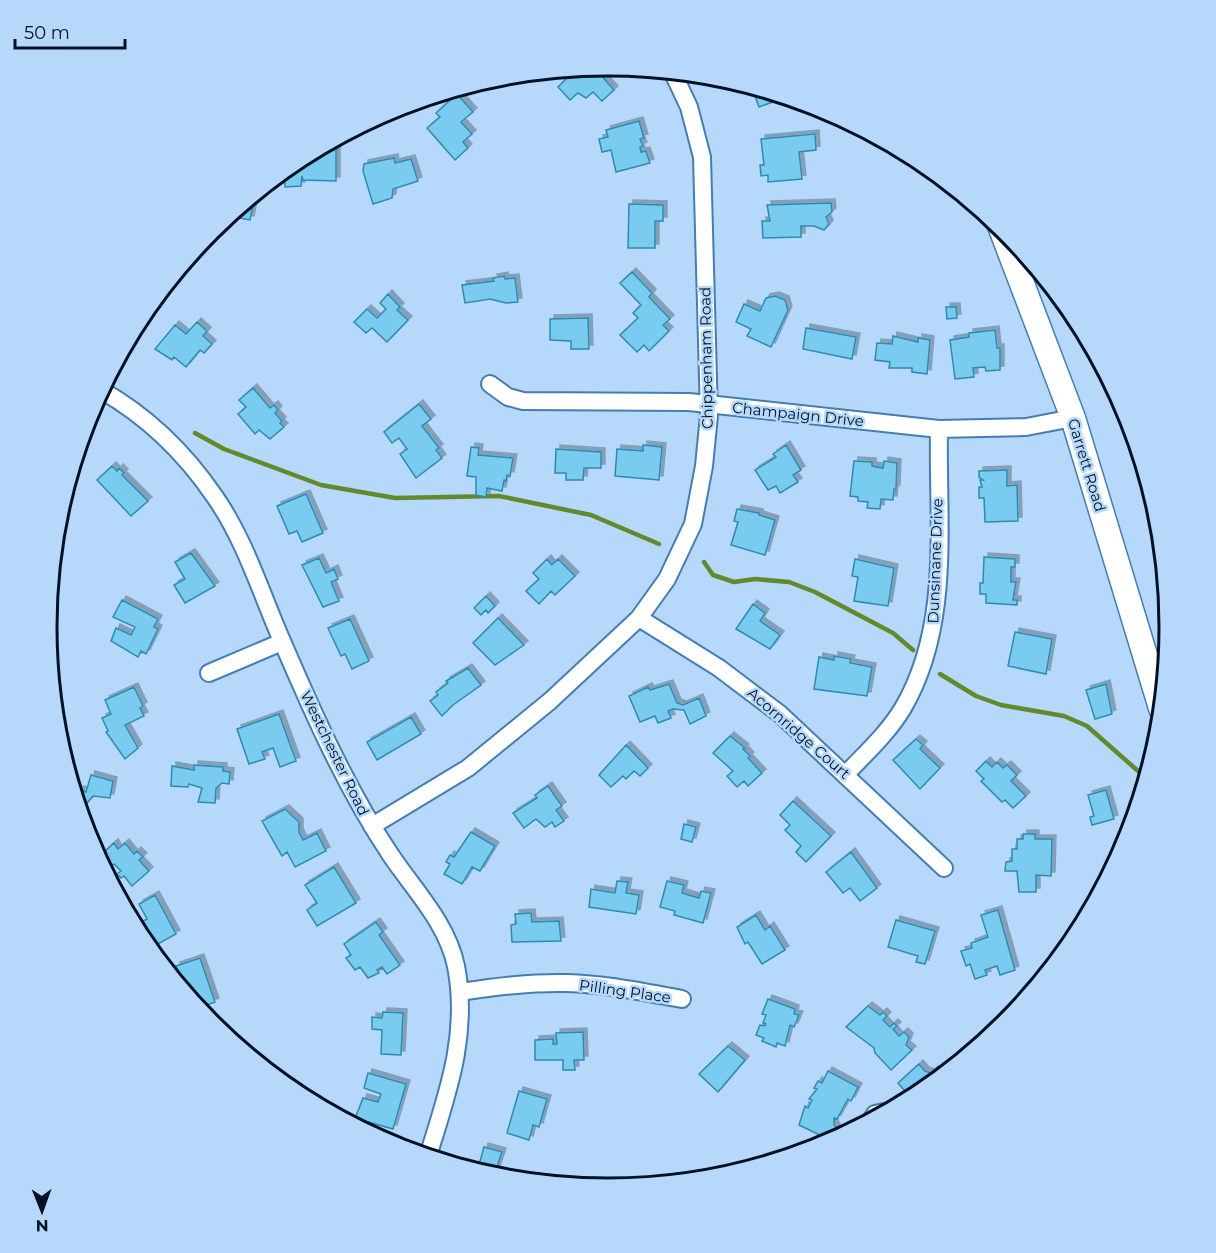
<svg xmlns="http://www.w3.org/2000/svg" width="1216" height="1253" font-family="Montserrat,sans-serif">
	<style>
		.lines { fill: none; stroke-linecap: round; stroke-linejoin: round }
		.stream { stroke: #64892d; stroke-width: 4.5 }
		.building { fill: #79cbf0; stroke: #2e8bb0; stroke-width: 1.5; filter: url(#shadow) }
		.street-casing { stroke: #457db2; stroke-width: 20 }
		.secondary-casing { stroke: #457db2; stroke-width: 27 }
		.street { stroke: #fff; stroke-width: 16 }
		.secondary { stroke: #fff; stroke-width: 24 }
		.labels { text-anchor: middle; dominant-baseline: central; stroke-width: 5; stroke-linejoin: round; paint-order: stroke }
		.street-label { font-size: 15px; fill: #001125; stroke: #b6d9fb }
		.rim { fill: none; stroke: #001125; stroke-width: 3 }
	</style>
	<defs>
		<filter id="shadow"><feDropShadow dx="4" dy="-4" stdDeviation="0" flood-color="#0004"/></filter>
	</defs>
	<rect width="100%" height="100%" fill="#b6d9fb"/>
	<g class="lines">
		<path class="stream" d="M195,433L224,449L321,485L395,498L499,496L591,515L659,544
			M704,562L713,575L734,582L755,579L789,582L815,592L893,633L913,650
			M940,674L976,696L1001,705L1064,716L1087,726L1138,771"/>
	</g>
	<path class="building" d="M593,66L614,90L602,101L593,92L586,98L578,93L570,100L558,87L568,77L560,70Z
		M747,85L779,94L781,99L759,107L754,93H752Z
		M457,94L473,112L461,122L472,134L463,142L468,148L455,160L427,128L440,117L436,113Z
		M639,121L644,138L640,139L643,146L640,147L641,152L646,151L650,163L616,172L611,150L602,152L599,139L608,137L606,130Z
		M815,134L816,150L799,152L802,179L768,182V175L761,176L760,165H764L761,139Z
		M330,142V148H336V181L303,180L302,176L301,186L285,187L284,170L288,166H301V157Z
		M394,158L395,163L411,159L418,181L393,189L392,198L373,204L363,171L364,164Z
		M249,198L254,199L250,220L228,216Z
		M831,203L832,212L826,217L829,224L824,230L814,226H801V237L763,238L762,221H770L767,205Z
		M629,204L663,205V221H655V248H628Z
		M632,272L652,293L649,297L670,319L663,325L669,331L649,351L644,345L637,352L620,335L638,318L633,313L641,305L620,283Z
		M504,276L505,279L515,278L518,302L506,303L490,299L465,303L462,285L494,281L493,278Z
		M388,294L400,307L397,310L408,320L387,342L372,328L366,333L354,322L367,309L377,318L386,309L380,303Z
		M775,296L785,300L788,310L771,347L747,336L751,329L736,322L744,304L760,311L766,298Z
		M946,307H956L957,318L947,319Z
		M588,318L589,349H571V341L550,340V319Z
		M197,322L207,331L203,336L212,344L204,353L200,350L186,367L174,357L172,360L155,349L175,325L186,334Z
		M806,328L856,337L852,359L803,349Z
		M995,330L997,348H1000V370L986,371L985,367L973,368L974,377L955,379L950,340L969,337V333Z
		M893,336L918,342V338L930,340L927,374L912,372V368H889L890,362L875,360L877,343L892,344Z
		M253,388L270,408L274,405L278,410L275,413L282,421L280,423L284,427L270,439L259,430L255,434L238,414L246,407L239,400Z
		M419,404L431,419L422,426L439,448L436,450L442,458L416,478L400,454L407,449L399,438L392,443L384,432Z
		M643,445L662,447L659,480L615,476L617,449L643,451Z
		M786,445L801,470L793,475L798,482L780,493L776,486L768,490L755,470L776,457L773,454Z
		M471,447L479,448L478,455L513,458L510,476L507,475L506,481L504,480L502,491L487,488L486,497L476,495V477L467,476Z
		M556,449L601,452V468H584L583,480H566V473H555Z
		M854,461L872,462V466L883,468L884,461L897,463L896,489H894L893,500L881,499L880,509L867,508L868,502L858,501V497L850,496Z
		M112,466L117,471L119,468L124,473L122,475L148,501L131,516L97,480Z
		M1007,470V486L1017,485L1018,521L985,522L984,498H979V487H982L980,480H983L979,477V471Z
		M306,494L323,533L302,542L297,531L289,534L277,506Z
		M737,509L759,513V515L775,520L765,555L731,545L738,522L734,521Z
		M1158,516L1161,540L1156,541L1150,518Z
		M191,553L215,586L185,603L174,585L185,579L175,562Z
		M984,557L1015,559V567H1011V582H1016L1013,600H1017V605L986,603V594H980V583H983Z
		M319,558L326,573L334,569L338,579L331,582L339,601L323,607L302,565Z
		M547,559L552,565L558,559L575,576L555,595L551,591L539,604L526,591L539,579L533,573Z
		M855,559L894,568L888,606L854,601L858,577L852,576Z
		M486,596L495,606L488,613L486,610L481,615L474,608Z
		M122,600L158,619L154,627L158,629L146,654L141,651L138,657L111,641L116,628L131,635L135,627L113,617Z
		M753,604L765,613L760,621L780,635L770,649L736,629Z
		M498,618L524,645L495,665L473,643Z
		M350,619L369,661L352,669L345,654L341,656L328,628Z
		M1015,632L1052,639L1046,674L1008,666Z
		M834,656L851,659L850,663L872,667L867,696L814,689L819,657L834,660Z
		M468,668L481,685L453,705L442,716L430,701L438,695L436,692L448,683L446,681Z
		M669,684L677,703L683,705L699,698L706,716L690,724L684,710L673,709L668,711L671,718L658,723L655,716L640,722L629,696L648,687L650,690Z
		M1106,684L1112,714L1095,719L1086,690Z
		M134,687L143,706L140,708L144,716L125,725L138,748L125,759L106,732L108,731L102,718L111,714L105,700Z
		M279,714L296,761L280,767L273,748L262,752L265,759L249,764L237,729Z
		M411,717L421,734L377,760L367,742Z
		M730,736L745,748L743,749L750,756L748,758L762,773L748,786L744,781L737,787L727,776L733,771L713,753Z
		M916,739L923,745L920,749L940,768L920,789L893,760Z
		M626,745L648,768L640,776L634,771L626,779L623,776L611,787L599,775Z
		M986,761L992,767L997,762L1003,768L1007,765L1017,775L1011,781L1026,796L1013,808L1005,800L1002,802L981,781L984,779L976,771Z
		M194,765L223,767V771L230,772L229,784L222,783L216,788L215,803L198,802L202,788L189,784L188,787L171,786L172,766L194,770Z
		M91,775L113,781L110,798L93,796L80,811L74,790L78,793L80,790L86,792Z
		M548,786L562,806L556,810L564,821L555,827L552,822L545,827L536,819L524,828L513,813L537,798L535,795Z
		M1106,790L1114,819L1092,825L1090,817L1094,816L1088,795Z
		M793,801L831,836L806,862L796,852L801,846L785,830L790,825L780,815Z
		M285,809L299,822V832L303,840L317,833L326,851L295,867L287,852L282,856L262,821Z
		M684,824L696,827L692,842L681,839Z
		M471,832L495,846L480,871L472,867L462,884L444,874L450,864L446,862L450,855L454,857Z
		M1023,834H1035V839H1052L1051,876L1036,875V892H1019L1017,871H1005L1006,862L1012,861V849H1017V839H1023Z
		M114,843L118,849L125,843L134,854L137,851L143,857L139,860L149,871L132,886L124,876L121,878L117,874L121,871L114,864L111,866L101,855Z
		M851,852L877,888L860,901L850,888L843,893L826,872Z
		M334,867L356,903L317,926L307,910L317,903L305,885Z
		M617,881L628,882L626,893L639,895L636,914L589,907L591,889L615,893Z
		M667,881L684,885L682,893L699,898L701,891L711,893L703,923L674,915L675,911L660,907Z
		M155,895L176,934L154,946L144,932L148,930L143,921L147,919L139,904Z
		M998,910L1015,970L1000,975L997,966L985,970L987,975L975,979L970,964L966,966L961,951L972,948L971,943L988,937L981,915Z
		M531,913L532,922L559,921L561,941L512,942L511,925L516,924L515,914Z
		M756,915L765,930L770,926L785,950L762,964L748,942L745,944L737,927Z
		M896,920L935,931L925,964L916,962L918,956L888,947Z
		M376,922L383,932L379,935L400,965L387,974L382,967L377,970L379,973L368,978L360,967L355,970L346,958L351,955L344,944Z
		M200,958L215,1002L198,1008L183,989L176,966Z
		M768,999L795,1009L794,1014L799,1015L794,1027L790,1025L785,1046L777,1043L776,1047L762,1041L764,1038L756,1035L760,1025L765,1026L766,1024L763,1023L766,1015L762,1014Z
		M868,1006L880,1015L883,1012L887,1016L883,1020L890,1027L894,1023L897,1026L893,1029L899,1036L904,1032L909,1037L906,1045L912,1050L891,1070L875,1053L874,1048L846,1027Z
		M383,1012L403,1013L401,1055L381,1054L382,1030L372,1029V1017L382,1018Z
		M583,1032L584,1060H574L575,1070H563V1060H535V1040L553,1039V1044H557L556,1033Z
		M728,1046L745,1060L718,1092L699,1074Z
		M919,1064L925,1071L931,1073L934,1070L937,1074L931,1079L934,1082L911,1098L898,1083Z
		M828,1071L858,1087L851,1101L848,1099L837,1119L834,1118V1125L836,1127L830,1140L799,1125L805,1106L808,1108L812,1100L809,1099L817,1089L814,1088L818,1081L822,1083Z
		M368,1073L406,1084L393,1129L358,1119L356,1116L363,1098L378,1102L381,1094L364,1088Z
		M519,1091L547,1099L539,1127L533,1125L529,1140L507,1133Z
		M484,1147L502,1152L494,1176L487,1174L483,1170L484,1166L479,1165Z"/>
	<g class="lines">
		<defs>
			<path id="street" d="M490,384L508,397L523,401L689,402L939,429L1026,427L1073,418
				M101,390C147,416 185,453 215,497C245,540 261,593 282,641C313,713 346,788 390,854C414,890 447,923 456,966C469,1034 448,1092 428,1156
				M639,618L719,668L780,714L944,868
				M209,673L282,642
				M846,774C866,753 888,733 903,708C952,624 937,522 939,429
				M372,826L468,768L550,701L639,618L667,579L693,524L704,466L709,415L702,157L689,107L672,71
				M460,992C495,987 531,982 567,983C605,984 643,992 682,999
				M872,1119L875,1114L884,1112"/>
			<path id="secondary" d="M1000,226L1073,418L1161,708"/>
		</defs>
		<use href="#street" class="street-casing"/>
		<use href="#secondary" class="secondary-casing"/>
		<use href="#street" class="street"/>
		<use href="#secondary" class="secondary"/>
	</g>
	<g class="labels">
		<g class="street-label">
			<text transform="translate(706 358) rotate(-91)">Chippenham Road</text>
			<text transform="translate(798 414) rotate(6)">Champaign Drive</text>
			<text transform="translate(1087 465) rotate(73)">Garrett Road</text>
			<text transform="translate(935 561) rotate(-88)">Dunsinane Drive</text>
			<text transform="translate(799 733) rotate(41)">Acornridge Court</text>
			<text transform="translate(335 753) rotate(64)">Westchester Road</text>
			<text transform="translate(625 991) rotate(8)">Pilling Place</text>
		</g>
	</g>
	<path d="M0 0H1216V1253H0ZM57 627a551 551 0 1 1 1102 0a551 551 0 1 1-1102 0Z" fill="#b6d9fb" fill-rule="evenodd"/>
	<path class="rim" d="M57 627a551 551 0 1 1 1102 0a551 551 0 1 1-1102 0Z"/>
	<g transform="translate(42 1211) rotate(179)" stroke="#b6d9fb" stroke-width="4.5" paint-order="stroke">
	<path d="M0-4.5L10 22L0 15L-10 22Z" fill="#001125"/>
	<text y="-9" font-size="16" font-weight="bold" text-anchor="middle" fill="#001125">N</text>
	</g>
	<path d="M15 39v9h110v-9" fill="none" stroke="#001125" stroke-width="3"/>
	<text x="24" y="39" font-size="18" fill="#001125" stroke="#b6d9fb" stroke-width="4.5" paint-order="stroke">50 m</text>
</svg>
